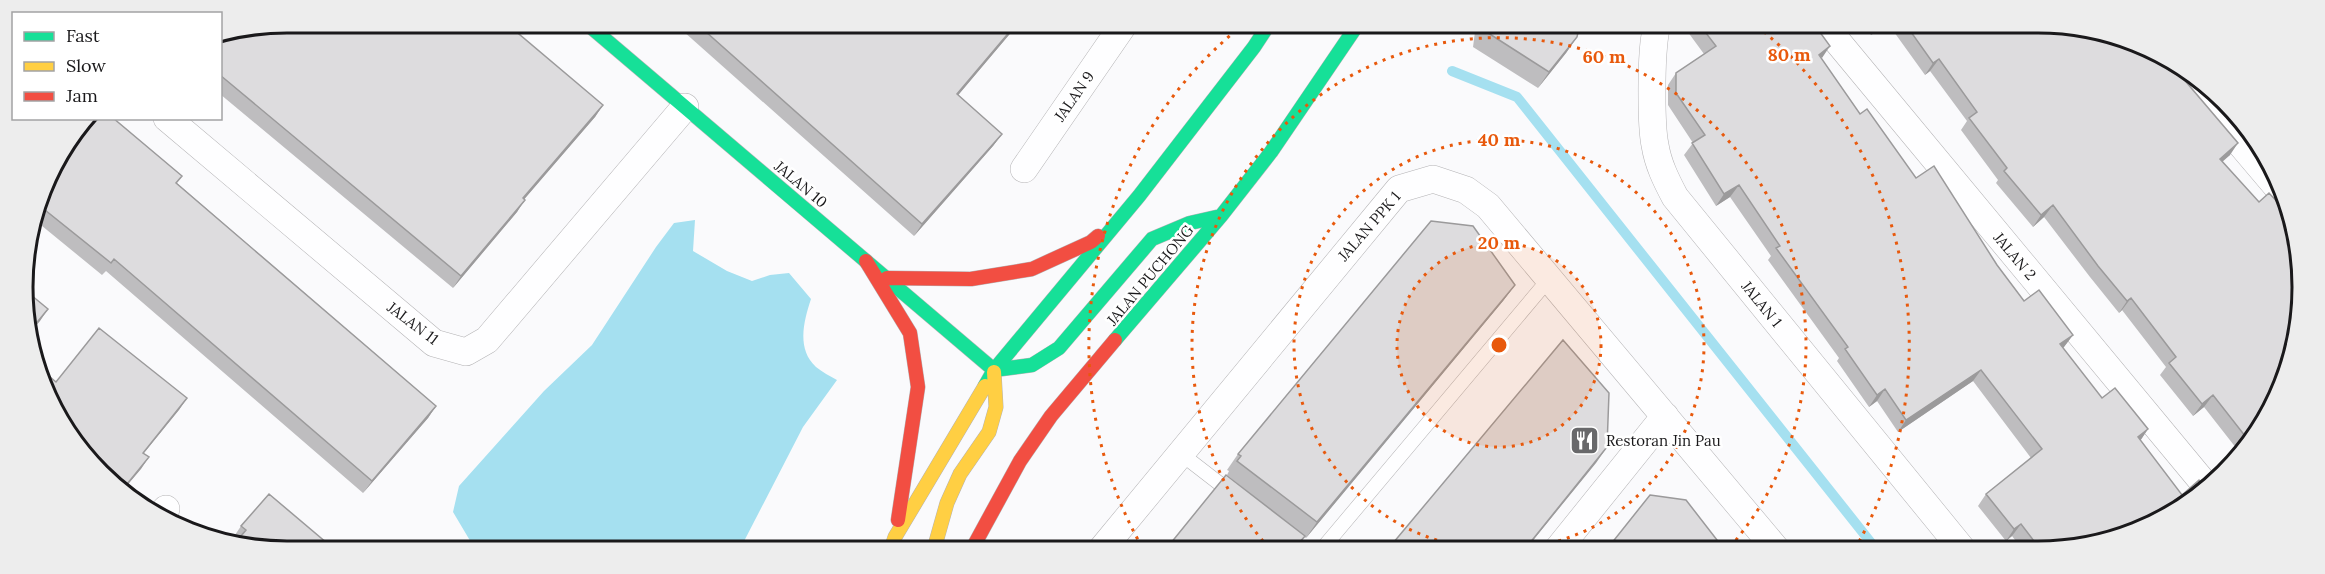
<svg xmlns="http://www.w3.org/2000/svg" width="2325" height="574" font-family="Lora,serif">
	<style>
		.water { fill: #a5e0f0 }
		.lines { fill: none; stroke-linecap: round; stroke-linejoin: round }
		.stream { stroke: #a5e0f0; stroke-width: 10 }
		.lane-casing { stroke: #b4b3b5; stroke-width: 15 }
		.street-casing { stroke: #b4b3b5; stroke-width: 28 }
		.fast-casing { stroke: #b4b3b5; stroke-width: 15 }
		.slow-casing { stroke: #b4b3b5; stroke-width: 15 }
		.jam-casing { stroke: #b4b3b5; stroke-width: 15 }
		.lane { stroke: #fefeff; stroke-width: 14 }
		.street { stroke: #fefeff; stroke-width: 27 }
		.fast { stroke: #16e098; stroke-width: 14 }
		.slow { stroke: #ffcf43; stroke-width: 14 }
		.jam { stroke: #f24e42; stroke-width: 14 }
		.wall { fill: #bebdbf }
		.shaded-wall { fill: #9b9a9b }
		.building { fill: #dddcde; stroke: #9b9a9b; stroke-width: 1.5 }
		.ring { fill: none; stroke: #e8590c; stroke-width: 3; stroke-dasharray: 3 6 }
		.labels { text-anchor: middle; dominant-baseline: central; stroke-width: 5; stroke-linejoin: round; paint-order: stroke }
		.street-label { font-size: 15px; fill: #1a191b; stroke: #fff }
		.poi-label { font-size: 15px; fill: #1a191b; stroke: #fff; text-anchor: start }
		.rim { fill: none; stroke: #1a191b; stroke-width: 3 }
		.centre { fill: #e8590c; stroke: #fff; stroke-width: 3 }
		.ring-label { font-size: 18px; text-anchor: middle; font-weight: bold; fill: #e8590c; stroke: #fff; stroke-width: 5; stroke-linejoin: round; paint-order: stroke }
	</style>
	<rect width="100%" height="100%" fill="#fafafc"/>
	<path class="water" d="M695,220L693,251L727,271L752,281L770,275L789,273L811,299C804,320 796,349 816,367C822,372 830,376 837,380L803,427L740,549H475L453,512L459,486L544,391L592,345L656,247L674,223Z"/>
	<g class="lines">
		<path class="stream" d="M1452,71L1517,97L1876,549"/>
		<defs>
			<path id="lane" d="M1180,453L1233,494
				M1322,549L1549,279"/>
			<path id="street" d="M1658,24C1650,38 1651,126 1655,145C1658,164 1666,180 1675,197L1962,549
				M1823,24L2207,487
				M2167,57L2278,188
				M167,118L434,343L466,352L487,340L685,107
				M1024,169L1124,24
				M159,517L166,509
				M1102,549L1399,189L1433,179L1466,190L1488,206L1776,549
				M1558,549L1665,416"/>
			<path id="fast" d="M586,23L994,370
				M1115,340L1221,216L1271,152L1358,24
				M994,370L1032,365L1059,348L1152,239L1190,223L1221,216
				M985,386L994,370L1139,196L1254,47L1269,24"/>
			<path id="slow" d="M891,549L895,537L985,386
				M934,549L947,503L960,474L989,432L996,407L994,372"/>
			<path id="jam" d="M866,261L910,333L918,387L898,520
				M887,278L971,279L1032,269L1091,242L1098,236
				M972,549L1020,461L1051,416L1115,340"/>
		</defs>
		<use href="#lane" class="lane-casing"/>
		<use href="#street" class="street-casing"/>
		<use href="#fast" class="fast-casing"/>
		<use href="#slow" class="slow-casing"/>
		<use href="#jam" class="jam-casing"/>
		<use href="#lane" class="lane"/>
		<use href="#street" class="street"/>
		<use href="#fast" class="fast"/>
		<use href="#slow" class="slow"/>
		<use href="#jam" class="jam"/>
	</g>
	<path class="wall" d="M674,23H1019L958,95L1002,134L993,146L914,236Z
		M1476,24H1580L1577,37L1566,53L1538,88L1473,47Z
		M1682,24H1814L1821,58L1860,114L1916,178L1997,265L2024,301L2073,335L2063,348L2102,398L2148,429L2140,441L2182,495L2205,488L2072,549H2022L2012,536L2006,541L1978,506L1986,494L2031,458L1973,381L1898,432L1877,401L1869,407L1837,361L1839,358L1768,260L1771,256L1730,197L1716,206L1684,155L1693,143L1668,105V85L1676,73L1704,54Z
		M1863,25H1886L1871,35Z
		M1889,25H2073L2230,155L2222,161L2293,245L2275,404L2240,453L2204,407L2193,416L2160,375L2166,367L2122,310L2119,313L2090,277L2044,217L2033,227L1996,183L1998,180L1961,130L1967,121L1930,71L1925,75Z
		M220,36L603,105L595,117L524,199L517,212L453,288L220,94Z
		M50,170L177,183L436,406L428,418L363,493L106,271L102,275L36,221Z
		M1515,285L1503,301L1306,538L1227,475L1229,471L1227,470L1238,454Z
		M241,526L334,549L237,541L233,538Z"/>
	<path class="shaded-wall" d="M1017,23H1019L949,106L957,94Z
		M1879,25H1886L1871,35Z
		M1577,37L1566,53L1538,88L1549,72Z
		M1830,46L1822,58L1819,55Z
		M1939,59L1930,71L1925,75L1933,63Z
		M603,105L595,117L515,210L523,198Z
		M1002,134L993,146L914,236L922,224Z
		M2238,143L2230,155L2212,171L2220,159Z
		M1739,185L1730,197L1716,206L1724,194Z
		M525,200L517,212L453,288L461,276Z
		M2053,205L2044,217L2033,227L2041,215Z
		M2295,238V243L2282,254L2290,242Z
		M1515,285L1503,301L1306,538L1317,522Z
		M2131,298L2122,310L2119,313L2127,301Z
		M48,309L40,321L29,334V332Z
		M2073,335L2064,347L2052,356L2060,344Z
		M1981,370L1973,381L1898,432L1906,420Z
		M1885,389L1877,401L1869,407L1877,395Z
		M2213,395L2204,407L2193,416L2202,404Z
		M187,398L179,410L135,464L143,453Z
		M436,406L428,418L363,493L372,481Z
		M2148,429L2140,441L2138,437Z
		M1607,447L1596,463L1526,549H1525Z
		M149,457L141,469L124,489H123Z
		M2021,524L2012,536L2006,541L2014,529Z"/>
	<path class="building" d="M287,22L506,23L603,105L523,198L525,200L461,276L220,75V36Z
		M696,23H1017L957,94L1002,134L922,224Z
		M1485,24H1580L1577,37L1549,72L1485,31Z
		M1699,24H1814L1830,46L1819,55L1860,114L1867,109L1916,178L1934,166L1997,265L2024,301L2039,290L2073,335L2060,344L2102,398L2115,388L2148,429L2138,437L2182,495L2199,480L2205,488L2155,524L2072,549H2040L2021,524L2014,529L1986,494L2042,449L1981,370L1906,420L1885,389L1877,395L1845,349L1848,347L1776,248L1780,246L1739,185L1724,194L1692,143L1705,135L1676,93V73L1716,46Z
		M1906,25H2073L2164,56L2238,143L2220,159L2259,202L2269,193L2294,220L2295,238L2290,242L2295,248L2300,322L2275,404L2249,441L2213,395L2202,404L2169,363L2176,357L2131,298L2127,301L2098,266L2053,205L2041,215L2004,171L2007,168L1969,118L1977,112L1939,59L1933,63Z
		M89,118H113L182,176L176,183L436,406L372,481L114,259L111,263L40,206L50,170Z
		M1431,221L1473,226L1515,285L1317,522L1237,461L1241,456L1238,454Z
		M25,290L48,309L29,332Z
		M99,328L187,398L143,453L149,457L123,489L77,448L41,375L44,372L56,382Z
		M1563,340L1609,393L1607,447L1525,549H1388Z
		M1226,475L1305,536L1299,543L1302,546L1300,549H1166Z
		M269,494L334,549H252L235,543L246,530L241,526Z
		M1650,495L1686,500L1724,549H1607Z"/>
	<circle cx="1499" cy="345" r="102" fill="#e8590c" fill-opacity=".12"/>
	<g class="ring">
		<circle cx="1499" cy="345" r="102"/>
		<path d="M1481 549A205 205 0 1 1 1517 549"/>
		<path d="M1269 548A307 307 0 1 1 1729 548"/>
		<path d="M1142 547A410 410 0 0 1 1244 24M1757 26A410 410 0 0 1 1856 547"/>
	</g>
	<defs>
		<symbol id="restaurant-square" viewBox="-11 -11 22 22"><rect x="-9" y="-9" width="18" height="18" rx="4" fill="#68686a" stroke="#fff"/><path d="M-5-6h1v4h1v-4h1v4h1v-4h1v5L-1.5 .5V6h-2V.5L-5-1ZM5-6V6H3V1.5H1.5Q1.5-4 5-6Z" fill="#fff"/></symbol>
	</defs>
	<g fill-rule="evenodd">
		<use href="#restaurant-square" x="1568" y="424" width="33" height="33"/>
	</g>
	<g class="labels">
		<g class="street-label">
			<text transform="translate(1074 96) rotate(-55)">JALAN 9</text>
			<text transform="translate(801 184) rotate(40)">JALAN 10</text>
			<text transform="translate(1369 226) rotate(-49)">JALAN PPK 1</text>
			<text transform="translate(2015 256) rotate(50)">JALAN 2</text>
			<text transform="translate(1150 275) rotate(-50)">JALAN PUCHONG</text>
			<text transform="translate(1762 304) rotate(51)">JALAN 1</text>
			<text transform="translate(413 323) rotate(37)">JALAN 11</text>
		</g>
		<g class="poi-label">
			<text x="1606" y="440">Restoran Jin Pau</text>
		</g>
	</g>
	<path d="M0 0H2325V574H0ZM287 33H2038A254 254 0 0 1 2292 287V287A254 254 0 0 1 2038 541H287A254 254 0 0 1 33 287V287A254 254 0 0 1 287 33Z" fill="#ededed" fill-rule="evenodd"/>
	<path class="rim" d="M287 33H2038A254 254 0 0 1 2292 287V287A254 254 0 0 1 2038 541H287A254 254 0 0 1 33 287V287A254 254 0 0 1 287 33Z"/>
	<circle cx="1499" cy="345" r="9" class="centre"/>
	<g class="ring-label">
		<text x="1789" y="61">80 m</text>
		<text x="1604" y="63">60 m</text>
		<text x="1499" y="146">40 m</text>
		<text x="1499" y="249">20 m</text>
	</g>
	<rect x="12" y="12" width="210" height="108" fill="#ffffff" stroke="#a3a3a4" stroke-width="1.5"/>
	<rect x="24" y="32" width="30" height="9" fill="#16e098" stroke="#a3a3a4" stroke-width="1.5"/>
	<text x="66" y="42" font-size="18" fill="#1a191b">Fast</text>
	<rect x="24" y="62" width="30" height="9" fill="#ffcf43" stroke="#a3a3a4" stroke-width="1.5"/>
	<text x="66" y="72" font-size="18" fill="#1a191b">Slow</text>
	<rect x="24" y="92" width="30" height="9" fill="#f24e42" stroke="#a3a3a4" stroke-width="1.5"/>
	<text x="66" y="102" font-size="18" fill="#1a191b">Jam</text>
</svg>
